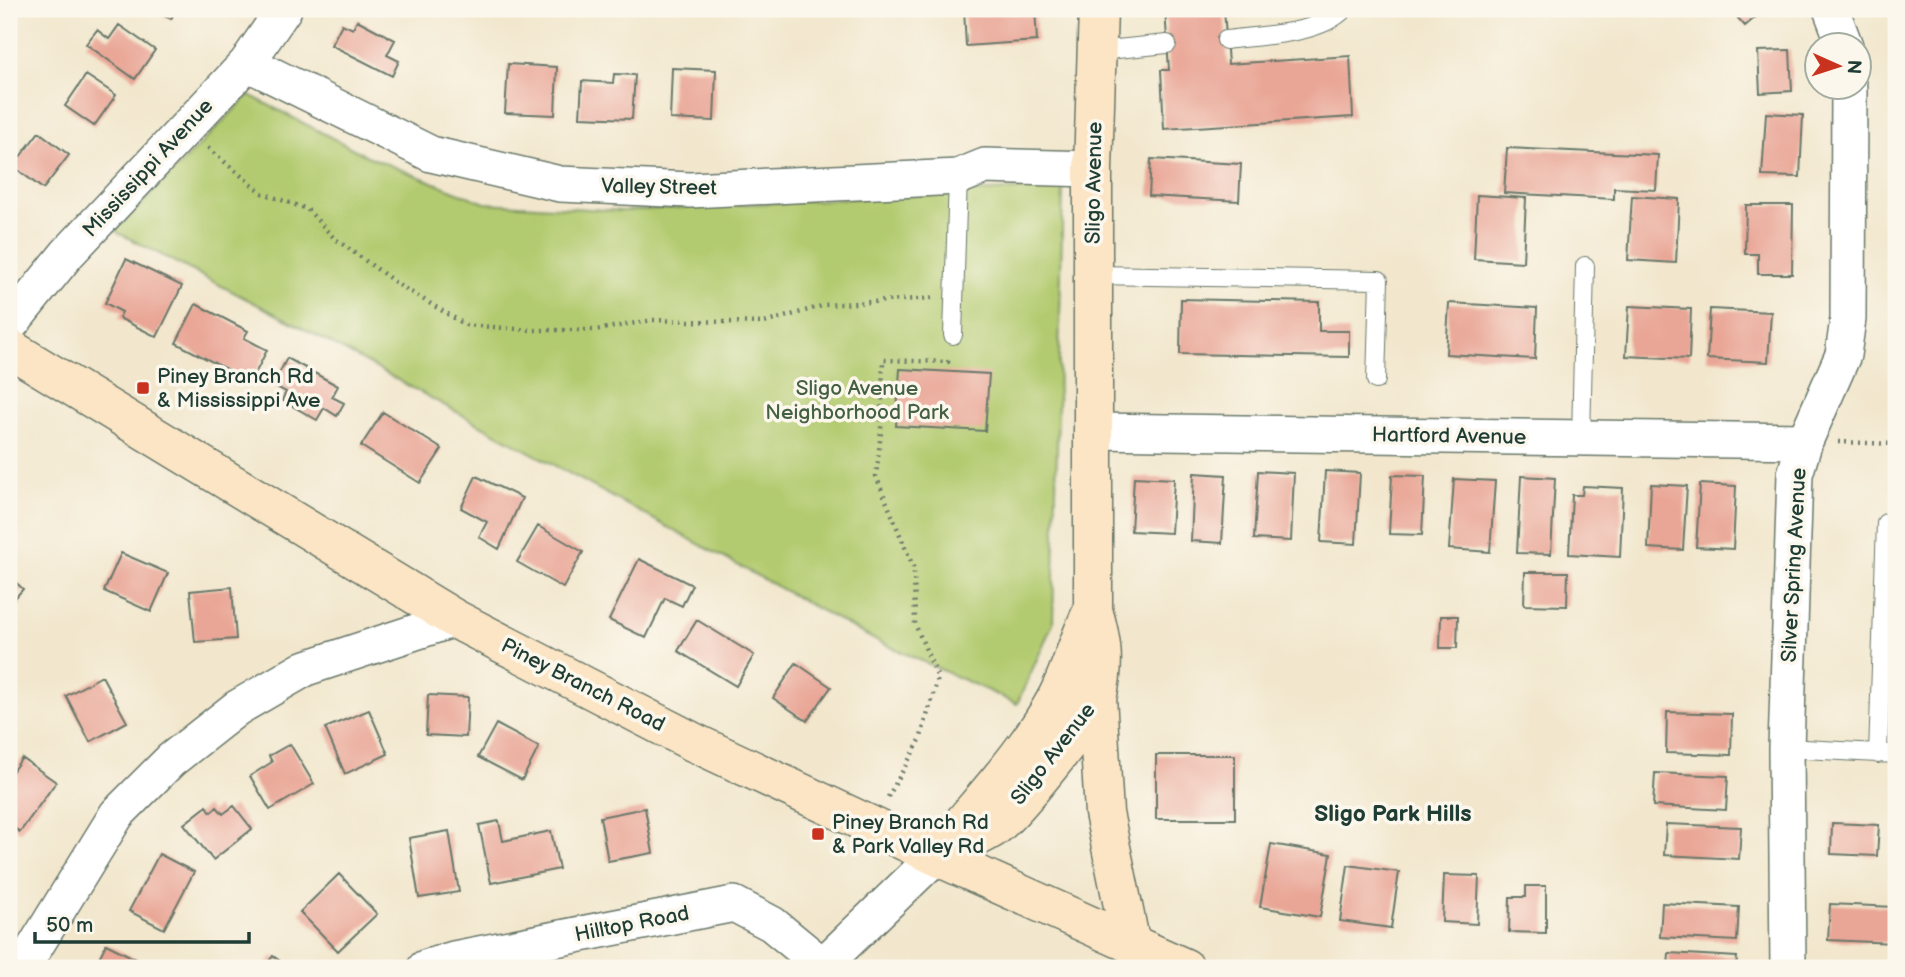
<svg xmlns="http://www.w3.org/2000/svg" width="1905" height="977" font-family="'Balsamiq Sans',sans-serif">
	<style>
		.green { fill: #b3cb70; stroke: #698452; stroke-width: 2 }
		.building { fill: #e9a595 }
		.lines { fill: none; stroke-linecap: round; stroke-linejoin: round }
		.lane-casing { stroke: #69786a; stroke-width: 20 }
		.street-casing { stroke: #69786a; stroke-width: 38 }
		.secondary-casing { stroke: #69786a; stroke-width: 41 }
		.path { stroke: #69786a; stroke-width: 4.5; stroke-dasharray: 2 5; stroke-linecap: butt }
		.lane { stroke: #fff; stroke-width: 18 }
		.street { stroke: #fff; stroke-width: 35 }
		.secondary { stroke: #fce5c4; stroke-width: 38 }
		.poi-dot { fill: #c8321e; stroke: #fbf7ec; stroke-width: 2.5 }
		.labels { text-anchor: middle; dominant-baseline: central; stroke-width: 7; stroke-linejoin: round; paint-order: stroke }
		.street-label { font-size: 21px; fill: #1f3d34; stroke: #fbf7ec }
		.poi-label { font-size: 21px; fill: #1f3d34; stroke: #fbf7ec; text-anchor: start }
		.park-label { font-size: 21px; fill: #446043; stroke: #fbf7ec }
		.neighbourhood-label { font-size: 23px; font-weight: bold; fill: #1f3d34; stroke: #fbf7ec }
	</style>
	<rect width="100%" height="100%" fill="#fbf7ec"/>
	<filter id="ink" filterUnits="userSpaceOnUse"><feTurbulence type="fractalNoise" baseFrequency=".0143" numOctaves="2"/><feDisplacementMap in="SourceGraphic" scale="14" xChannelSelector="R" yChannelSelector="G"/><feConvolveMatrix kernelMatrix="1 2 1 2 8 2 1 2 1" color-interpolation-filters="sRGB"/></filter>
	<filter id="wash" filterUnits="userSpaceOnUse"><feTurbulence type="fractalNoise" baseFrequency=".00686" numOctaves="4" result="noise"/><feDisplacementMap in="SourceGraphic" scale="28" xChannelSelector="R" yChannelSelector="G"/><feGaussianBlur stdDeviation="1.57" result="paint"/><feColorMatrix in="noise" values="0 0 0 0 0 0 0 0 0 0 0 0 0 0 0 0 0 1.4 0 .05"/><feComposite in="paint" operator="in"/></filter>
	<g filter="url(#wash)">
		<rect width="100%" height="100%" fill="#f2e7cd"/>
		<path class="green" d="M249,95L367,156L485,203L623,211L1063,187L1053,623L1017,704L873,639L297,325L115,231Z"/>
		<g id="blocks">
			<path class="building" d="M150,9H176L171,19Z
				M964,9H1035L1037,41L966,46Z
				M1165,9H1224L1228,64L1350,56L1353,117L1164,129L1161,70H1169Z
				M1730,9H1765L1745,26Z
				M357,20L395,40L387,55L399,61L392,76L331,45L342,24L353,29Z
				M119,25L155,50L135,79L86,44L97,30L109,39Z
				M1790,50L1792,91L1760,93L1758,51Z
				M508,64L557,67L555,115L505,113Z
				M672,68L716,70L714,121L670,119Z
				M614,74L635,75L632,119L580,117L582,81L613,83Z
				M86,75L116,95L94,126L65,106Z
				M1766,113L1803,115L1800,177L1762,176Z
				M39,132L69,155L43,189L13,166Z
				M1507,148L1658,155L1656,190L1614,188V199L1504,193Z
				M1151,159L1241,164L1239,201L1149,196Z
				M1477,195L1526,198L1523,262L1474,259Z
				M1632,196L1679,199L1676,263L1628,260Z
				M1746,205H1793L1792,274H1758V254H1745Z
				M126,259L182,286L157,337L119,318L122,312L105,303Z
				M1181,299L1319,302V331H1349V357L1180,354Z
				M1449,303L1537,308L1535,359L1446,354Z
				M196,304L248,331L244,338L267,350L251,382L176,343Z
				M1629,306L1691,309L1689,359L1626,356Z
				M1710,309L1771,312L1768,362L1707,359Z
				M287,358L338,386L332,397L344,403L337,416L324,408L317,420L282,400L286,392L273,385Z
				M900,369L989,374L985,431L896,426Z
				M383,412L442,449L420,483L361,446Z
				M1258,471L1294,473L1291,541L1254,539Z
				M1325,471L1360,473L1356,544L1321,542Z
				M1194,473L1226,475L1222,543L1191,541Z
				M1392,475L1425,476L1422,535L1389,534Z
				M476,476L522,498L499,549L479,537L487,522L461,508Z
				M1521,476L1555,478L1551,554L1517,553Z
				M1134,477L1174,479L1171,533L1131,531Z
				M1454,479L1495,481L1490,552L1449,549Z
				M1651,484L1687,486L1683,550L1648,548Z
				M1700,484L1736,486L1733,549L1696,547Z
				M1583,486L1623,488L1620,557L1569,554L1572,495H1582Z
				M538,526L583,552L563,588L517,562Z
				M121,553L168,573L151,612L104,591Z
				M639,559L692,585L682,606L665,598L646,638L609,620Z
				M1525,572H1568L1567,606L1524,605Z
				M9,576L23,589L9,605Z
				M232,587L236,639L195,642L190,591Z
				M1441,616H1458L1457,648H1440Z
				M697,620L754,655L736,686L678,651Z
				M796,663L831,687L807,721L773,698Z
				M102,676L127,722L90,742L66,696Z
				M428,695L468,697L466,737L426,735Z
				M369,710L388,754L345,774L325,728Z
				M1667,712L1732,714L1731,755L1666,753Z
				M496,724L539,747L522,780L478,757Z
				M290,744L314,784L270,810L250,776L272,762L269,756Z
				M1156,755H1235V819H1156Z
				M22,758L56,782L20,832L9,824V776Z
				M1655,773L1728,776L1726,810L1653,806Z
				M207,806L211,812L217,807L223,814L234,806L252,829L213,860L184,824Z
				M645,808L653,853L608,861L600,817Z
				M499,821L503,841L551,831L559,869L491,883L479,825Z
				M1832,823L1879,825L1877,856L1831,854Z
				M1666,824L1741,827L1739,859L1664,855Z
				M449,831L459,892L419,898L409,838Z
				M1271,844L1331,854L1320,917L1260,907Z
				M159,854L194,872L164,929L129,911Z
				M1348,865L1399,872L1391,928L1340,921Z
				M339,874L377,914L338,951L300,912Z
				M1444,875L1479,876L1477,924L1442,922Z
				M1526,886H1546V933L1509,932L1510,897H1526Z
				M1662,903L1739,907L1737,941L1660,937Z
				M1830,904L1895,907L1894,943L1828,940Z
				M106,944L138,960L134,968H94Z
				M1669,953L1737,957L1736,968H1668Z
				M273,956L290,968H264Z
				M1842,962L1890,965L1889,968H1841Z"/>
		</g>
	</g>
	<g filter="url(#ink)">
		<use href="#blocks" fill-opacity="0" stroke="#69786a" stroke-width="2"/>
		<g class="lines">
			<defs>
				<path id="lane" d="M1226,40C1261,35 1319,35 1344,9
					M1097,51L1167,44
					M1094,275L1379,280L1376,380
					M953,335L958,177
					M1581,438L1585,266
					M1786,748L1896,754
					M1878,754L1886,523H1896"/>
				<path id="street" d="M1831,9L1845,46
					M247,63L431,154L560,184L690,190L958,177L985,166L1093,169
					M9,326L67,254L247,63L284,9
					M1093,431L1805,441
					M22,968L117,814L171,760L237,708L306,668L455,619
					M425,968L454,959L734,904L772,924L822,965
					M820,968L936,856
					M1788,968L1786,748L1795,474L1805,441L1843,355L1848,319L1849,88"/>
				<path id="secondary" d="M9,348L455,619L693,742L936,856L1185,968
					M1097,697L1104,813L1131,945
					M942,848C981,800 1026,754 1056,699C1071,671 1078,639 1093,610
					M936,856C954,847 976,839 993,828C1013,814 1093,716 1098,694C1105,662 1102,640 1093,610V169L1098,9"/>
			</defs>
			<use href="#lane" class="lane-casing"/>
			<use href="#street" class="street-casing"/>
			<use href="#secondary" class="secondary-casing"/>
			<path class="path" d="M208,148L262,193L307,209L334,238L399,285L466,325L530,330H596L653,320L764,323L825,305L932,298
				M1838,442L1896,444
				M888,797L920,740L938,678L915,624L914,569L876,476L881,432L883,360L948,362L949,357"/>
			<use href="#lane" class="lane"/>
			<use href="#street" class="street"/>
			<use href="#secondary" class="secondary"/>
		</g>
	</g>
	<g class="poi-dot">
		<rect x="136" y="381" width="14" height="14" rx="3.5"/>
		<rect x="811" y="827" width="14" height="14" rx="3.5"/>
	</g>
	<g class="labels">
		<g class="street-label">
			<text transform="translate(148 168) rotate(-47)">Mississippi Avenue</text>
			<text transform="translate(1094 183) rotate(-89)">Sligo Avenue</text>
			<text transform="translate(659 187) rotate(1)">Valley Street</text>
			<text transform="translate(1449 436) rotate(1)">Hartford Avenue</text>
			<text transform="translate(1794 565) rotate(-87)">Silver Spring Avenue</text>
			<text transform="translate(583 685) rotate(27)">Piney Branch Road</text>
			<text transform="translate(1053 754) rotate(-52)">Sligo Avenue</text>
			<text transform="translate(632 924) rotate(-11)">Hilltop Road</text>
		</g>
		<g class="poi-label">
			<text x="157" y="376">Piney Branch Rd<tspan x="157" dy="24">&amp; Mississippi Ave</tspan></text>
			<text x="832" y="822">Piney Branch Rd<tspan x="832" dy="24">&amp; Park Valley Rd</tspan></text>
		</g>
		<g class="park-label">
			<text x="857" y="388">Sligo Avenue<tspan x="857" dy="24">Neighborhood Park</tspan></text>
		</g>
		<g class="neighbourhood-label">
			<text x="1393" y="814">Sligo Park Hills</text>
		</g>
	</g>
	<rect width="1905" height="977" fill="none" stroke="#fbf7ec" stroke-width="35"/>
	<g transform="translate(1838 66) rotate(93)"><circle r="33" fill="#fbf7ec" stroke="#a3ada2" stroke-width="2"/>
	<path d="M0-5L12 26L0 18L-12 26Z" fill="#c8321e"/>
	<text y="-10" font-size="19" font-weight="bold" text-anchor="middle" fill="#1f3d34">N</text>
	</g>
	<path d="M35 932v10h214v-10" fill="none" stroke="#1f3d34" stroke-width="3.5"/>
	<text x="46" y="932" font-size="21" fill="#1f3d34" stroke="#fbf7ec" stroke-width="5" paint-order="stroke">50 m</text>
</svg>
